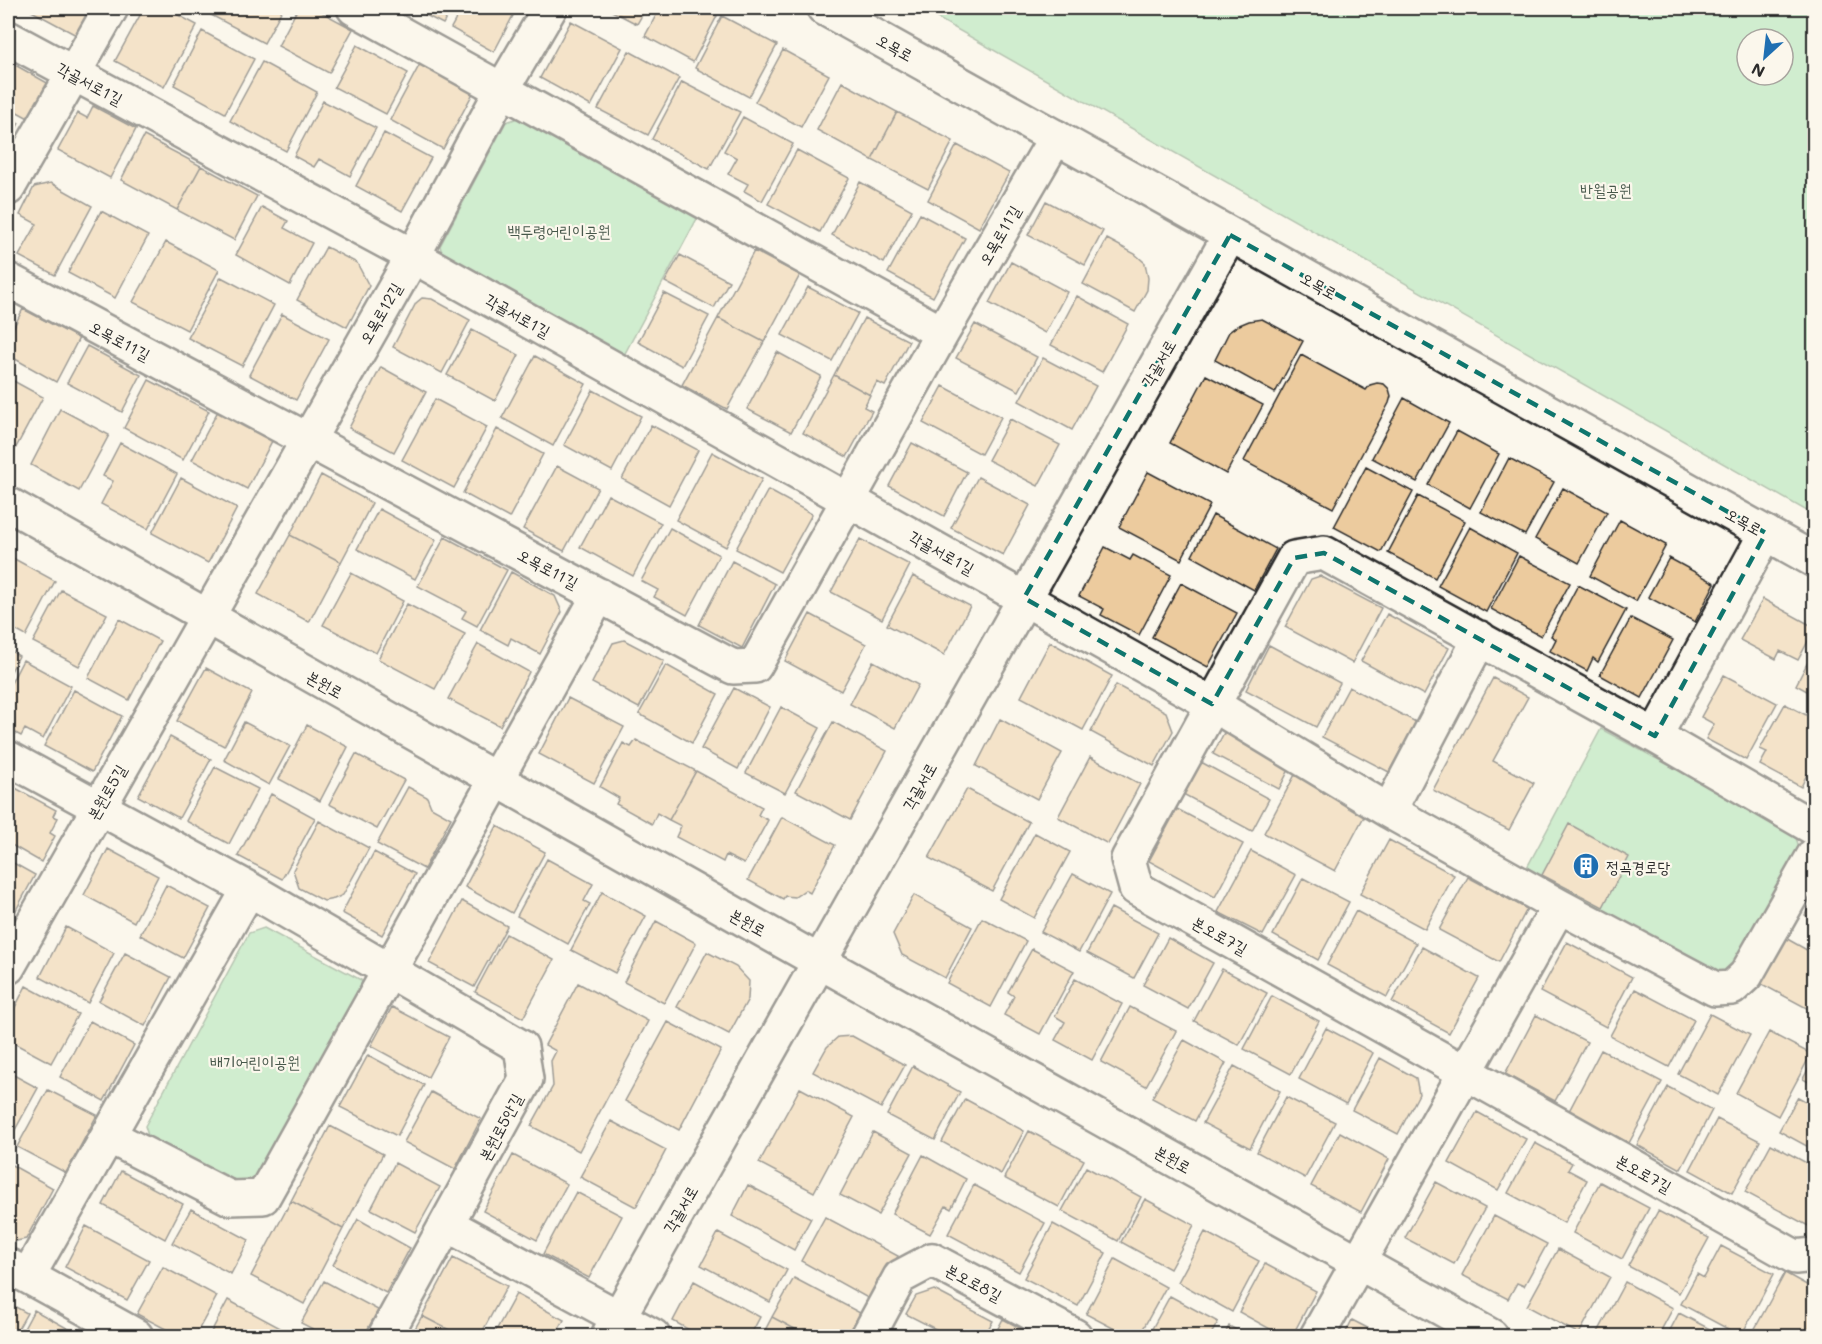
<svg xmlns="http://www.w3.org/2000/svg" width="1822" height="1344" font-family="Mali,'Poor Story',sans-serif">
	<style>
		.green { fill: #9cdfaa; stroke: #64856a; stroke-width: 1.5; fill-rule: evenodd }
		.building { fill: #eccb9e; stroke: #2b2b2b; stroke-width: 1.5 }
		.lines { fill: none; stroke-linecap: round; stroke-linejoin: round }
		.street-casing { stroke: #2b2b2b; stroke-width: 38 }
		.secondary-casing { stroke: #2b2b2b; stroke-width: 38 }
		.street { stroke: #fbf7ec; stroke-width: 33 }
		.secondary { stroke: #fbf7ec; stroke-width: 33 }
		.marked { fill: none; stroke: #0f766e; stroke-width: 4.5; stroke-dasharray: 12 8; stroke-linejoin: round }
		.labels { text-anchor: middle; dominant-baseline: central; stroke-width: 4.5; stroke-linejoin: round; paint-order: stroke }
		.street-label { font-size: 16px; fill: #2b2b2b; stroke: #fbf7ec }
		.park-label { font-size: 16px; fill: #47584b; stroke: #fbf7ec }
		.poi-label { font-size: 16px; fill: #2b2b2b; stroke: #fbf7ec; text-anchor: start }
	</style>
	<rect width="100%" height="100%" fill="#fbf7ec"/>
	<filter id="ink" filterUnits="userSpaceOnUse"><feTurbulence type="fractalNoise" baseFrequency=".0167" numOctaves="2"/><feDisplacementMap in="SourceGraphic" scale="12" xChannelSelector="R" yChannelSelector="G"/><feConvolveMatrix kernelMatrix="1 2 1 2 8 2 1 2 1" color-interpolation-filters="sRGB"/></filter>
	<g filter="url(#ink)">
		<path class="green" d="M934,8H1814V515L930,14ZM1747,39H1783V75H1747Z
			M521,117L700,213L623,357L444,261L440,246L506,122Z
			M1601,729L1794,832L1799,847L1731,974L1716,978L1523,875Z
			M264,928L361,980L365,996L247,1194L150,1142L145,1126L249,933Z"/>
		<path class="building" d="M26,8H93L78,36Z
			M144,8H165L197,25L164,87L115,61Z
			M212,8H283L264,43L209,14Z
			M298,8H314L353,29L329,73L278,46Z
			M412,8H452L443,24Z
			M462,8H517L494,52L451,28Z
			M606,8H646L637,24Z
			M660,8H701L717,16L693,62L645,36Z
			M722,16L777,45L749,97L695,68Z
			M571,21L622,48L591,106L540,78Z
			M202,31L254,59L225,113L174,85Z
			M357,45L408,73L386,114L334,87Z
			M783,50L829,75L801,127L755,102Z
			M629,51L679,78L648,135L598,109Z
			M8,61L51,85L32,120L8,107Z
			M262,62L317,92L286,151L230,121Z
			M420,64L473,93L443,149L390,120Z
			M682,82L740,112L709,169L652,139Z
			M842,82L897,112L872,160L817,130Z
			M323,101L376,128L350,176L319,159L314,167L294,156Z
			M93,106L136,129L110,178L58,150L78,113L87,118Z
			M897,112L953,141L928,189L872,160Z
			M8,117L19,123L8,144Z
			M743,117L793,144L762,201L744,191L748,184L728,174L737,158L724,151Z
			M384,133L431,158L402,211L356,186Z
			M144,136L201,166L177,210L121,180Z
			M957,145L1009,173L979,228L928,200Z
			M797,150L849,178L820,232L768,204Z
			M201,166L257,196L234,240L177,210Z
			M860,182L912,210L884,263L832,235Z
			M51,183L92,206L55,275L19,256L37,224L20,215L34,187Z
			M1046,201L1103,231L1085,265L1028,235Z
			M262,207L288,221L284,228L312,243L290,285L236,255Z
			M101,211L148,236L115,298L68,273Z
			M920,214L965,238L933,297L888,273Z
			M1107,239L1135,254L1145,263L1148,278L1147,290L1135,312L1083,284Z
			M166,242L219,270L187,330L133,302Z
			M326,247L357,263L369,286L347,327L297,300Z
			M754,251L800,275L764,342L718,318Z
			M680,255L729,281L714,308L665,282Z
			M1011,262L1067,292L1045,333L989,303Z
			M221,277L274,305L242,366L188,338Z
			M808,287L858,313L832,361L782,335Z
			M664,293L709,316L682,366L638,342Z
			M1077,296L1128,324L1102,372L1051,345Z
			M422,298L432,299L470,320L442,373L393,347L416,303Z
			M23,309L79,338L56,382L8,355V338Z
			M282,314L329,339L296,400L249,375Z
			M718,318L764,342L727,409L682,385Z
			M864,318L909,341L885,386L877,382L870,395L834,375Z
			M1262,319L1303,341L1275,393L1215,360L1229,332L1237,326L1249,321Z
			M975,324L1037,357L1019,391L956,358Z
			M472,330L519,355L495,401L447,375Z
			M87,346L141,375L122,412L67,383Z
			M777,352L821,376L791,432L747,409Z
			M1301,355L1366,390L1370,385L1377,383L1384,384L1389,389L1391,396L1389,403L1333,508L1244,461Z
			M535,356L586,384L553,446L502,418Z
			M1043,358L1096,386L1072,430L1019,401Z
			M381,367L426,392L394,452L349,428Z
			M834,375L870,395L864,407L872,411L847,457L803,433Z
			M1206,375L1263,405L1226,474L1170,443Z
			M8,378L43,397L13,453L8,449Z
			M149,380L209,411L183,460L124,428Z
			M943,386L1001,417L981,454L923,423Z
			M593,390L641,416L612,471L564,445Z
			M1404,398L1449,423L1417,482L1372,458Z
			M435,399L487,427L454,488L402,460Z
			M60,409L109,435L79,491L31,465Z
			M219,409L273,439L247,489L192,460Z
			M1010,419L1060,445L1038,486L988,460Z
			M651,425L698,450L669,505L622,479Z
			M497,429L543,454L509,518L463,493Z
			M1457,431L1499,454L1470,508L1428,485Z
			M120,443L177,474L148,529L101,504L113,481L103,476Z
			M912,443L967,472L944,516L889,486Z
			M712,452L762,479L726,547L676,520Z
			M1509,458L1554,482L1525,535L1481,512Z
			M557,466L598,488L564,551L523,529Z
			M1366,467L1413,492L1381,552L1334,527Z
			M1148,472L1210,505L1181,560L1119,527Z
			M321,475L372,503L341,562L290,535Z
			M978,477L1030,505L1003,555L951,528Z
			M181,478L237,508L208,563L152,533Z
			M1563,488L1607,512L1579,563L1535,539Z
			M768,490L812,514L780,572L736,549Z
			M608,495L661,523L633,576L580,547Z
			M1418,496L1465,521L1435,578L1388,553Z
			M379,509L436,540L415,579L357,549Z
			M1213,515L1276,549L1254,590L1192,556Z
			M1620,520L1666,545L1636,601L1590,576Z
			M1470,527L1517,553L1486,612L1438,586Z
			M670,528L719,555L687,615L654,597L658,590L641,581Z
			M290,535L341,562L309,622L258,594Z
			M445,537L507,570L477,626L462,618L466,611L418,586Z
			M860,539L910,565L882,619L831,592Z
			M1105,547L1130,560L1133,555L1171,575L1139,635L1101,615L1104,609L1079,596Z
			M9,556L55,581L26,636L8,626Z
			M1519,556L1570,583L1541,636L1491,609Z
			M1669,558L1715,583L1695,622L1648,597Z
			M732,561L775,584L742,648L699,625Z
			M511,572L555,596L562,612L540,654L511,638L508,645L480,630Z
			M351,573L403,601L376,653L323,625Z
			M913,576L970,606L944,655L887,625Z
			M1320,576L1381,608L1352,663L1285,627L1311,579Z
			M1181,583L1237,613L1208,667L1152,637Z
			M1578,585L1626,610L1598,662L1593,658L1587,671L1550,651L1556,639L1551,636Z
			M61,590L107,614L79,666L33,642Z
			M1763,599L1814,627V630L1798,660L1780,651L1776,659L1740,640Z
			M407,604L465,634L435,689L378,659Z
			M810,614L866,644L841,691L785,661Z
			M1387,614L1449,648L1424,695L1361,661Z
			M1631,618L1673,640L1642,698L1600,675Z
			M119,619L160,641L129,700L88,678Z
			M624,640L664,661L639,708L592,683L613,643Z
			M1050,642L1112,676L1083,730L1021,697Z
			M478,644L529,672L500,726L448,699Z
			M1269,645L1340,683L1316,727L1246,690Z
			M8,649L19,656L8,677Z
			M1814,650V695L1796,685Z
			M23,660L71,686L43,739L25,729L21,736L8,729V689Z
			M873,661L918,685L895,728L850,704Z
			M666,665L718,694L692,743L639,714Z
			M206,668L252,693L224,746L177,721Z
			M1724,675L1777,703L1746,760L1706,739L1714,724L1701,717Z
			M1493,678L1528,697L1493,761L1534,783L1509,830L1433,790Z
			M1116,685L1166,712L1173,731L1154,766L1091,732Z
			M1349,687L1416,722L1389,772L1322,737Z
			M734,688L770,707L738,769L701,749Z
			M74,690L122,716L92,772L44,746Z
			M568,698L624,727L594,783L539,754Z
			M1785,704L1814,719V775L1813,778L1807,774L1801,787L1760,765L1767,752L1760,749Z
			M781,707L820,728L785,793L746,773Z
			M1000,719L1062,753L1037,799L976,766Z
			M244,722L290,746L269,785L224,760Z
			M833,722L887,751L850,820L796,791Z
			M307,725L348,747L320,801L279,779Z
			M1228,725L1294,760L1279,789L1213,754Z
			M170,737L211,759L179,818L138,796Z
			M636,740L696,771L669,820L657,813L652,824L616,804L619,798L600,787L623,743L631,747Z
			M356,754L404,780L377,829L329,804Z
			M1090,757L1140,784L1108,844L1058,817Z
			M1201,762L1269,799L1252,831L1183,794Z
			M215,767L258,789L229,844L186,821Z
			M1298,769L1369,807L1335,871L1264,833Z
			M696,771L762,807L758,815L768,820L744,864L726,855L723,862L676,837L681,826L669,820Z
			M8,784L56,810L53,816L58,818L50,833L55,836L41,862L8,843Z
			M408,787L427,797L431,807L451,818L424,869L377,844Z
			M967,789L1029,822L992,891L929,858Z
			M271,794L315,818L282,879L238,856Z
			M1177,809L1243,844L1215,897L1149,861Z
			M782,817L835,845L810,893L805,890L795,897L785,896L783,899L748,880Z
			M319,821L369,848L343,895L334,899L324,901L299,888L293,870Z
			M1569,824L1629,857L1603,907L1542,875Z
			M497,826L545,852L512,913L465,887Z
			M1035,833L1070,852L1034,918L999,899Z
			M1389,840L1454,875L1425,929L1360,894Z
			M108,849L158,876L134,922L84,895Z
			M1251,851L1296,875L1263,935L1218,912Z
			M374,852L415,874L382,935L342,913Z
			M547,859L593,884L584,901L590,904L568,944L517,916Z
			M8,860L35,875L10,921L8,920Z
			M1073,874L1110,894L1079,952L1041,932Z
			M1468,877L1527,909L1499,962L1439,930Z
			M1303,878L1349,902L1318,960L1273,935Z
			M166,885L210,908L183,958L140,935Z
			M602,892L646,916L615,973L571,950Z
			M914,895L972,927L945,978L902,955L893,934Z
			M1814,898V920L1805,915Z
			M462,901L507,926L474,987L429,963Z
			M1111,908L1158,933L1134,978L1087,953Z
			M1356,911L1416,943L1387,997L1327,965Z
			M982,918L1026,941L991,1007L947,983Z
			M656,921L696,943L664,1003L624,982Z
			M66,927L114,953L88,1003L40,977Z
			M506,934L554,960L523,1018L475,992Z
			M1782,936L1814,954V1012L1758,982Z
			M1168,938L1213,963L1188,1009L1143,985Z
			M1567,942L1632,977L1606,1027L1540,992Z
			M1422,947L1479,978L1449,1033L1392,1002Z
			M1032,949L1074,971L1040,1034L1004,1015L1014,996L1008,992Z
			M707,952L736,967L749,981L748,999L729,1034L677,1007Z
			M125,953L171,977L145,1026L99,1001Z
			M1222,969L1267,993L1239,1045L1194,1021Z
			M1075,979L1122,1004L1092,1060L1055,1040L1065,1022L1055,1016Z
			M578,983L648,1021L579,1151L531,1126L553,1086L551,1061L556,1051L545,1045Z
			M26,986L78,1014L51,1063L8,1040V1021Z
			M1635,989L1694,1020L1669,1067L1610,1036Z
			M1272,996L1319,1021L1291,1074L1244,1049Z
			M392,1007L449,1037L428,1077L371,1046Z
			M1130,1007L1176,1031L1146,1086L1101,1062Z
			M1710,1014L1750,1035L1718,1095L1678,1074Z
			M1536,1015L1587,1042L1555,1101L1505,1074Z
			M90,1021L134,1045L104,1101L60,1077Z
			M668,1022L721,1050L679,1130L625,1101Z
			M1326,1028L1373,1053L1346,1104L1299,1079Z
			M1769,1032L1811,1054L1778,1116L1736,1093Z
			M852,1036L905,1065L881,1108L813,1072L827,1047L838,1037Z
			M1184,1040L1226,1063L1195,1121L1152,1098Z
			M1601,1050L1662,1082L1629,1143L1569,1111Z
			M368,1055L424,1085L397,1136L340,1107Z
			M1380,1058L1416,1078L1419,1094L1398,1134L1352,1110Z
			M1814,1058V1085L1803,1079Z
			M913,1066L960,1092L935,1140L887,1115Z
			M1234,1066L1280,1091L1250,1148L1203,1123Z
			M8,1072L38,1088L10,1139L8,1137Z
			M1668,1087L1712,1110L1681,1169L1637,1145Z
			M800,1088L854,1117L814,1192L759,1163Z
			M48,1090L97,1115L66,1173L17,1147Z
			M431,1092L481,1119L455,1169L404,1142Z
			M1286,1097L1335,1122L1305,1178L1257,1152Z
			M1798,1097L1814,1106V1150L1779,1131Z
			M965,1099L1024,1131L1001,1174L942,1142Z
			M1477,1112L1526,1139L1498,1190L1449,1163Z
			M1717,1119L1760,1141L1732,1193L1690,1170Z
			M611,1121L666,1150L636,1207L580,1177Z
			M330,1126L383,1154L343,1229L291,1201Z
			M1029,1131L1084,1160L1059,1207L1004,1178Z
			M873,1132L912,1153L878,1215L840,1195Z
			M1340,1132L1389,1159L1361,1212L1311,1186Z
			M1535,1143L1572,1163L1568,1170L1587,1180L1564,1223L1508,1193Z
			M1771,1144L1814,1167V1229L1745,1192Z
			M513,1155L567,1184L537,1240L483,1211Z
			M923,1155L966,1179L951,1209L946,1206L930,1234L892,1214Z
			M8,1163L53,1188L26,1239L12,1242L8,1239Z
			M395,1163L440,1187L415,1232L371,1209Z
			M1086,1167L1141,1197L1118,1241L1062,1211Z
			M121,1171L183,1204L165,1239L103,1205Z
			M1436,1182L1485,1208L1454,1264L1405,1238Z
			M1600,1182L1649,1208L1622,1259L1573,1233Z
			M748,1185L811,1218L794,1250L732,1216Z
			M974,1185L1045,1223L1019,1272L948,1234Z
			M576,1192L622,1216L589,1278L543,1254Z
			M1145,1199L1194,1225L1170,1269L1121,1242Z
			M291,1201L343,1229L304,1304L251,1276Z
			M191,1209L249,1240L231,1274L172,1243Z
			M1658,1211L1709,1238L1679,1293L1628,1266Z
			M1494,1216L1547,1244L1524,1286L1517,1283L1508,1299L1462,1275Z
			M825,1217L898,1256L873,1301L801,1261Z
			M358,1219L410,1248L386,1293L333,1265Z
			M1053,1224L1106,1253L1078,1306L1024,1278Z
			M86,1226L149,1260L127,1300L65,1267Z
			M1205,1232L1259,1261L1232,1312L1178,1282Z
			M718,1233L787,1270L770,1302L701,1265Z
			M1721,1246L1774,1274L1741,1336L1681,1304L1697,1274L1704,1278Z
			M1558,1249L1610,1277L1579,1334L1527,1306Z
			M453,1258L507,1286L480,1336H461L422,1316Z
			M1115,1259L1166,1287L1139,1336H1128L1086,1314Z
			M1265,1264L1316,1291L1292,1336H1283L1239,1312Z
			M163,1267L217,1296L195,1336H179L137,1314Z
			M1785,1273L1814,1289V1333L1813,1336H1757L1752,1334Z
			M794,1278L862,1314L849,1336H808L772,1317Z
			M324,1281L378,1310L364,1336H326L301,1323Z
			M694,1281L760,1317L750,1336H700L673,1321Z
			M1625,1282L1673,1308L1658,1336H1596Z
			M934,1290L993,1321L984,1336H949L906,1314L916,1296Z
			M516,1294L564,1320L555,1336H493Z
			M1170,1296L1218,1322L1210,1336H1148Z
			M228,1300L286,1331L283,1336H209Z
			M8,1303L27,1313L14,1336H8Z
			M34,1310L76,1333L74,1336H20Z
			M1679,1313L1723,1336H1667Z
			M422,1316L461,1336H411Z
			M772,1317L808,1336H762Z
			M1003,1319L1035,1336H994Z
			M1352,1320L1383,1336H1344Z
			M1229,1326L1248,1336H1224Z"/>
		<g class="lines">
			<defs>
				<path id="street" d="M354,8L942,333
					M8,38L413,256L1212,704L1389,811L1559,906L1715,989L1732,988L1746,975L1814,855
					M8,188L111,8
					M8,280L733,667L755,666L942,333L1056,137
					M1655,736L1766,533
					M8,758L249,889L521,1047L526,1079L385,1336
					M1389,811L1480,638
					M1814,828L1655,736L1324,553L1294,558L1128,859L1136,888L1795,1257L1814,1255
					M8,967L413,256L502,90L550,8
					M109,1136L230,1198L263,1197L599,595
					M448,1225L653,1336
					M9,1266L136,1336
					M28,1276L249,889
					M868,1336L900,1277L932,1260L1075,1336
					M1317,1336L1559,906"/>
				<path id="secondary" d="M824,8L1814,560
					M8,504L820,962L1491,1336
					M608,1336L1230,235"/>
			</defs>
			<use href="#street" class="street-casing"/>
			<use href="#secondary" class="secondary-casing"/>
			<use href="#street" class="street"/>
			<use href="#secondary" class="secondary"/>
		</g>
	</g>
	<path d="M0 0H1822V1344H0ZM1230,235L1766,533L1655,736L1324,553L1294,558L1212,704L1024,598Z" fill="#fbf7ec" fill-opacity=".55" fill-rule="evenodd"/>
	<path class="marked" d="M1230,235L1766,533L1655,736L1324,553L1294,558L1212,704L1024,598Z"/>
	<defs>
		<symbol id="building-disc" viewBox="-11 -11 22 22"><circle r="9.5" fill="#1f6fb2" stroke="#fbf7ec"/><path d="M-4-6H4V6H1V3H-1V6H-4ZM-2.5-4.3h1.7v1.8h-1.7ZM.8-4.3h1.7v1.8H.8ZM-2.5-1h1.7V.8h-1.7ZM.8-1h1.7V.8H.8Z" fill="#fff"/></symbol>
	</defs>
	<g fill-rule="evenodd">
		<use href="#building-disc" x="1571" y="851" width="30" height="30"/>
	</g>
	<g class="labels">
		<g class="street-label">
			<text transform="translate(895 47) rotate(29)">오목로</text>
			<text transform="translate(90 83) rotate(28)">각골서로1길</text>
			<text transform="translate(999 235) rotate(-60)">오목로11길</text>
			<text transform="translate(1319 285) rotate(29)">오목로</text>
			<text transform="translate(380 313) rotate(-60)">오목로12길</text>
			<text transform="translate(518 315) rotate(29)">각골서로1길</text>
			<text transform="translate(120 340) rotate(28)">오목로11길</text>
			<text transform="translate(1158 363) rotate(-60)">각골서로</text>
			<text transform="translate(1744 521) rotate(29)">오목로</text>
			<text transform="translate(942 552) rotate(29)">각골서로1길</text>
			<text transform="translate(548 568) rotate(28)">오목로11길</text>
			<text transform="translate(325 684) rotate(29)">본원로</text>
			<text transform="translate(919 786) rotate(-61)">각골서로</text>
			<text transform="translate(106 792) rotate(-60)">본원로5길</text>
			<text transform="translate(748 922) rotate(29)">본원로</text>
			<text transform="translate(1220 935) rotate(29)">본오로7길</text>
			<text transform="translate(500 1127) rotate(-62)">본원로5안길</text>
			<text transform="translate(1173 1159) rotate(29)">본원로</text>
			<text transform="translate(1644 1173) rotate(29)">본오로7길</text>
			<text transform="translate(680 1209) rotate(-60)">각골서로</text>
			<text transform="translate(974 1282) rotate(28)">본오로8길</text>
		</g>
		<g class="park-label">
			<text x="1606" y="189">반월공원</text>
			<text x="559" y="230">백두령어린이공원</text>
			<text x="255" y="1061">배기어린이공원</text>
		</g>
		<g class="poi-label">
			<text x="1606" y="866">정곡경로당</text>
		</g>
	</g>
	<rect width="1822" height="1344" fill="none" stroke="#fbf7ec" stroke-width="30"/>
	<rect x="15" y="15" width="1792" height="1314" fill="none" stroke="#2b2b2b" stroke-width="2" filter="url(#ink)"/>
	<g transform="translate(1765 57) rotate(207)"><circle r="28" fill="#fbf7ec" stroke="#a8a59f" stroke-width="1.5"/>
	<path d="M0-4.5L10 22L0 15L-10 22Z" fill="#1f6fb2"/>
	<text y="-9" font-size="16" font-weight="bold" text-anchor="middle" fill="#2b2b2b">N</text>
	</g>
</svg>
